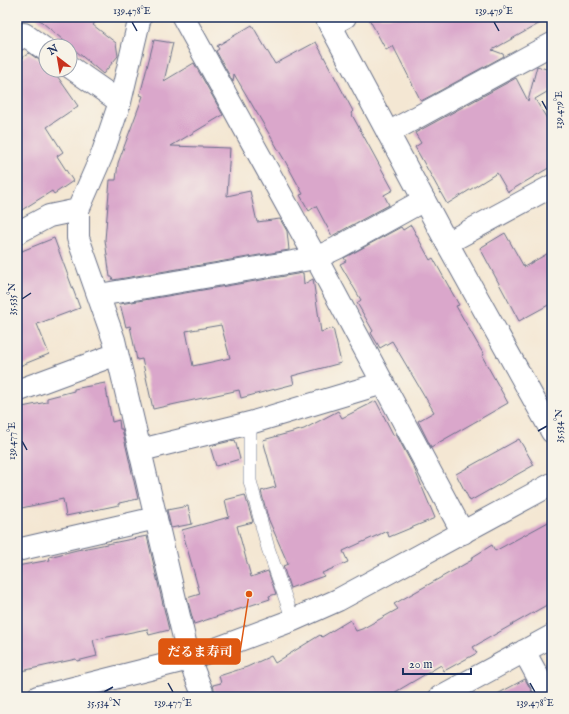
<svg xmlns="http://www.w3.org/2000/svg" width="569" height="714" font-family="'IM FELL English','Noto Serif JP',serif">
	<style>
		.building { fill: #daa7cb; fill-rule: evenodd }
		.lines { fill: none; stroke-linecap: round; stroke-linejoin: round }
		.lane-casing { stroke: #676f87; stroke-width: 14 }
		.street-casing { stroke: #676f87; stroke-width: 24 }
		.secondary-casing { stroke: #676f87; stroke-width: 24 }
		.lane { stroke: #fff; stroke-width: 13 }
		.street { stroke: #fff; stroke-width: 22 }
		.secondary { stroke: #fff; stroke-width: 22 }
		.ticks { fill: none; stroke: #1b2f5e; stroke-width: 1.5 }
		.leader { fill: none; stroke: #de5710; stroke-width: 1.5 }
		.callout-dot { fill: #de5710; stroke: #f7f3e8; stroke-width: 1.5 }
		.callout { fill: #de5710; stroke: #de5710; stroke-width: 1.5 }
		.callout-label { font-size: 13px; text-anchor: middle; font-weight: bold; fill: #fff }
		.neatline { fill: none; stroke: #1b2f5e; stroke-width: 1.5 }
		.ticks-label { font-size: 10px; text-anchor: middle; fill: #1b2f5e }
	</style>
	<rect width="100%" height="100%" fill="#f7f3e8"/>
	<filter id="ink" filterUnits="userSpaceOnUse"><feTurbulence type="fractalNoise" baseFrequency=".025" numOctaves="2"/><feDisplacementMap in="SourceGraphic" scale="8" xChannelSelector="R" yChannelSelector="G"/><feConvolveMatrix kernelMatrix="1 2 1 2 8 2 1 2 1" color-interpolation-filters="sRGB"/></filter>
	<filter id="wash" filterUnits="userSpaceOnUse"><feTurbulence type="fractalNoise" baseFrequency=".012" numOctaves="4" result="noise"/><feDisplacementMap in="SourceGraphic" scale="16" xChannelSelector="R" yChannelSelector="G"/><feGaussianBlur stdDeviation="0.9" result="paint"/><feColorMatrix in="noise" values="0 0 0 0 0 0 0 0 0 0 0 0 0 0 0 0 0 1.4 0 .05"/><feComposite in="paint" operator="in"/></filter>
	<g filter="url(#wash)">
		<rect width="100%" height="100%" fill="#f4e7d3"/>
		<g id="blocks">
			<path class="building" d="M36,17H99L93,25L116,43L118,56L103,74Z
				M368,17H551L492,50L503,54L504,56L421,101L393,46L386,50Z
				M252,25L275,64L316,42L353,111L351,113L393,190L384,195L389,205L332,236L316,206L309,211L300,195L303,194L285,161L234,74L233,82L216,51L219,49L217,46Z
				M154,40L173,43L164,81L194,63L223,115L171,146L230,148L227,196L250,191L257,222L280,219L287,231L289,250L113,280L112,277H110L105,240L110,180H116L118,163L143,96L140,95Z
				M29,53L39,60L46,62V70H53L78,106L47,127L63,152L57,156L73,181L54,194L52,191L17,213V62Z
				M537,66L552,71V89L535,99L552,127V166L508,192L497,173L447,204L415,147L421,143L415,133L516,78L528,101Z
				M411,225L430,260L433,258L459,305L456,306L484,355L482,356L508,403L431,447L418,421L434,412L392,341L380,348L371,333L373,331L357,303L361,300L340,264L346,261L344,258L401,227L403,230Z
				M505,233L524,267L552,251V303L519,321L480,248Z
				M54,238L80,308L37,324L49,354L17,367V253Z
				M303,273L304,284L313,279L321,332L333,328L341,363L292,376L294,384L241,398L239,390L153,409L142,359L137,360L130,326L126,327L120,304ZM221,325L230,358L193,366L186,331Z
				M105,383L112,422L119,420L120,429H122L138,499L119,503V505L66,516L63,499L17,509V408L47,402V398L74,391V389Z
				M376,401L394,436L396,434L414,468L435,518L389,537L387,531L343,551L348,562L322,573L324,576L290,588L283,566L288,564L268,518L261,491L276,487L263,440L304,429L338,411L342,418Z
				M519,439L534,465L470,501L456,474Z
				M235,440L240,459L216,466L210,446Z
				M245,495L253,522L237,526L251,577L268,571L276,594L269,596L270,599L194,624L187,598L200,594L182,530L229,517L225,500Z
				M188,506L192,524L171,528L167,510Z
				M552,520V602L473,647L477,653L444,671L441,665L387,697H216L213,685L221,683L219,676L247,667L271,656L275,663L320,635L322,637L350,620L356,631L362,629L398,609L394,604L472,560L471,558L492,545L495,551Z
				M147,536L169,630L149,635L147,629L93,640L97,656L77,661L76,659L17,672V566L50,560L49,557L77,550Z
				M552,663V676L547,666Z
				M525,679L535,697H492Z"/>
		</g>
	</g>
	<g filter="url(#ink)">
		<use href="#blocks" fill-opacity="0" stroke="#676f87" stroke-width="1"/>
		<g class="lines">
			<defs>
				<path id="lane" d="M250,423V481L268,548L293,620"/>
				<path id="street" d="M140,17L120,102L102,155L78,210V238L114,340L189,659L204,697
					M183,17L316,258L463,533
					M330,25L345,17
					M17,40L24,34L46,50
					M70,67L120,102
					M388,133L552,44
					M17,233L49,216L78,210
					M447,243L552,186
					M99,295L316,258L337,248L424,200
					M17,391L117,354
					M141,450L250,423L383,383
					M17,550L156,518
					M524,651L549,697
					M440,697L552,636"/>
				<path id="secondary" d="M326,17L447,243L552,432
					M38,697L189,659L293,620L338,600L552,484"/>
			</defs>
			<use href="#lane" class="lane-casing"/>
			<use href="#street" class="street-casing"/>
			<use href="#secondary" class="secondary-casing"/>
			<use href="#lane" class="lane"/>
			<use href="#street" class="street"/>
			<use href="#secondary" class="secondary"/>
		</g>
	</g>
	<path class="ticks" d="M132,22L137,31M494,22L499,31M542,101L547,110M22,299L31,293M538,431L547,426M22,441L27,450M168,683L173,692M530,683L535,692M104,692L113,687"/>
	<path class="leader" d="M249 594L240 652"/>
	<circle class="callout-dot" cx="249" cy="594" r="4"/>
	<rect class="callout" x="159" y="639" width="81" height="25" rx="4"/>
	<g class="callout-label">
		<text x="200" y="656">だるま寿司</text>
	</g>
	<rect width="569" height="714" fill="none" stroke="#f7f3e8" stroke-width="44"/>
	<g transform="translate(58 58) rotate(329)"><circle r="19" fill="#f7f3e8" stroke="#9fa5b1"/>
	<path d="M0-3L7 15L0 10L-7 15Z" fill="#c8321e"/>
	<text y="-6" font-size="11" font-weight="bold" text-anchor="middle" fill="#1b2f5e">N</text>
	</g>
	<path d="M403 668v6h68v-6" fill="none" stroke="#1b2f5e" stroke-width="2"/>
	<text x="409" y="668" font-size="12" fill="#1b2f5e" stroke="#f7f3e8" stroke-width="3" paint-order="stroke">20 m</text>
	<rect x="22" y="22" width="525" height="670" class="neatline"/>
	<g class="ticks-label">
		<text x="132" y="14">139.478°E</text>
		<text x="494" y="14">139.479°E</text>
		<text transform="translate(558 110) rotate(-90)" y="4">139.479°E</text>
		<text transform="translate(11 299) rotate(-90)" y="4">35.535°N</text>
		<text transform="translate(558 426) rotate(-90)" y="4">35.534°N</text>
		<text transform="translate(11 441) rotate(-90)" y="4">139.477°E</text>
		<text x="104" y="706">35.534°N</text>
		<text x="173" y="706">139.477°E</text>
		<text x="535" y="706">139.478°E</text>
	</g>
</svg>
